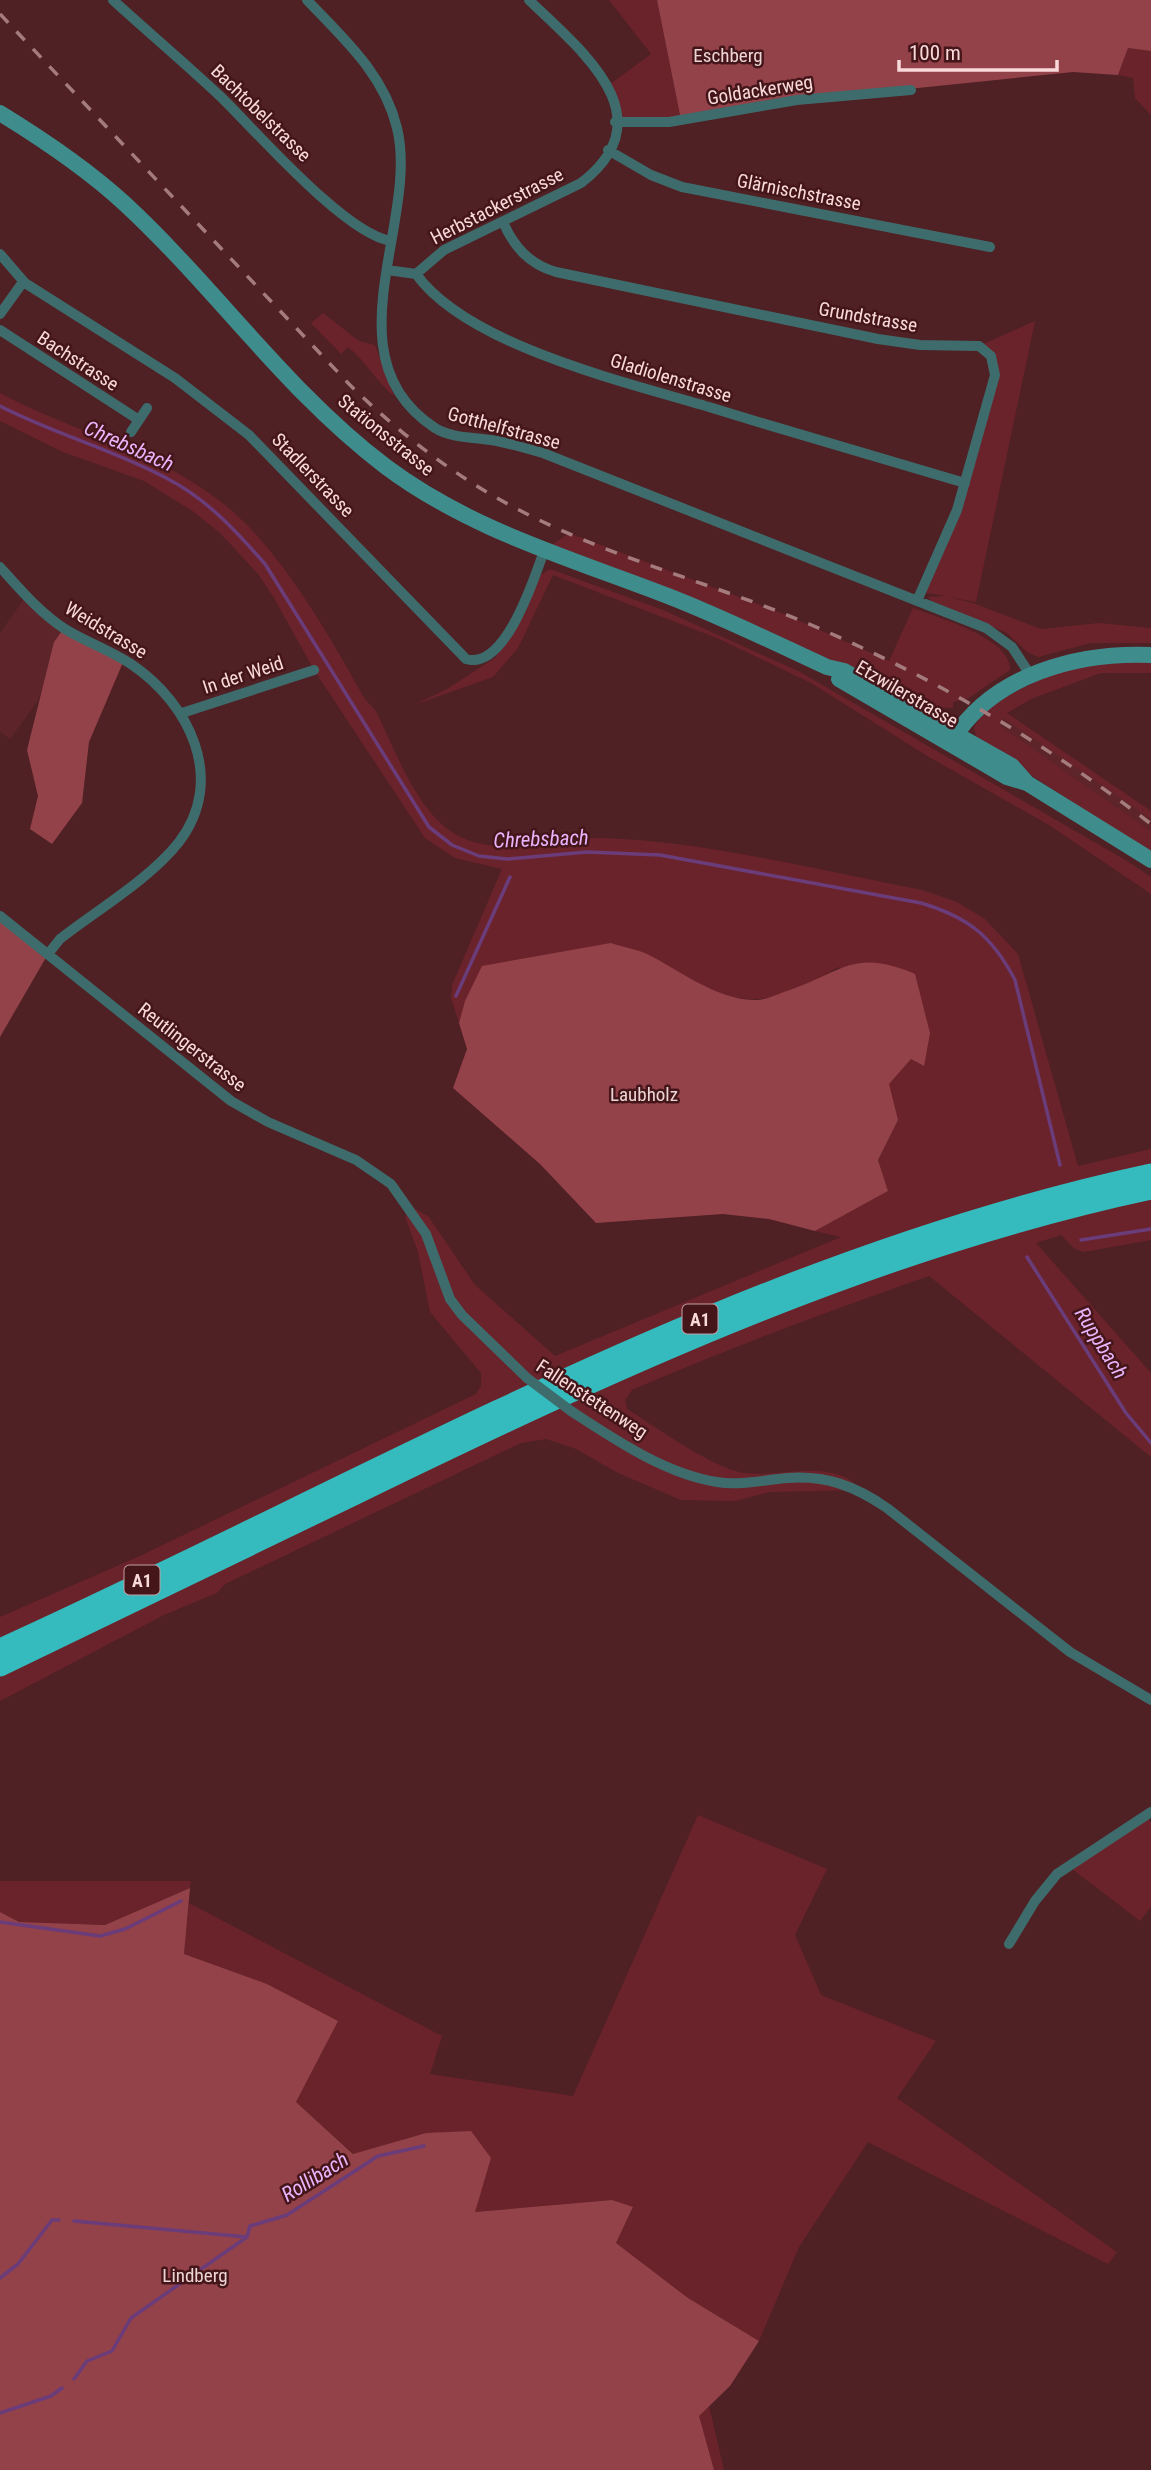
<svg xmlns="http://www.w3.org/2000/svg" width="1151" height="2470" font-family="'Roboto Condensed',sans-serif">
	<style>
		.built { fill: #5d252a }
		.green { fill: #6b232b }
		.forest { fill: #944249 }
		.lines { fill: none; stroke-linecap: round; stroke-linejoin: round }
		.stream { stroke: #6a3c7a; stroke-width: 3.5 }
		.minor { stroke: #3e6c6c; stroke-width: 10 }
		.secondary { stroke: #3f8c8d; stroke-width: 16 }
		.motorway { stroke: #35bbbd; stroke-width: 21 }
		.rail { stroke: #a47c7e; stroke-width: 3.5; stroke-dasharray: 12 12; stroke-linecap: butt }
		.minor-bridge { stroke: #3e6c6c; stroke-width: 10 }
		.labels { text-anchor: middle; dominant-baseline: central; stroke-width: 5; stroke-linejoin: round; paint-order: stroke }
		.shield { fill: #44161a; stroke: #c39ea0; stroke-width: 2 }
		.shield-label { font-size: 18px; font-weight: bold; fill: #f9d9d9 }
		.park-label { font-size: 19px; fill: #eed5d5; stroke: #44161a }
		.street-label { font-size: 19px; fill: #f9d9d9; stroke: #44161a }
		.water-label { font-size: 21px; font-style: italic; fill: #e9b4fc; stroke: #44161a }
	</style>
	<rect width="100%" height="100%" fill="#4f2024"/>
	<path class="built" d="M26,596L64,628L54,642L48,676L37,702L10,739L0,732V633Z
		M1004,717L1143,812L1151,819V831L999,725Z"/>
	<path class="green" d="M609,0H657L681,120L616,122L609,85L651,54Z
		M1128,48L1151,51V115L1135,98L1133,78L1118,75Z
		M323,313L359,341L375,345L394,396C376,382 367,362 348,347L341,354L311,323Z
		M1035,321L976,602L947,597L973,603L1041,629L1099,623L1151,628V643H1091L1038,657L1027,652L1007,633L931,601L928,597L946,596L921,592L947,536L995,366L979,346Z
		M0,393C84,438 181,456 249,527C293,573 332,640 363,696C367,703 374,707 377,713C396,752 415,807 452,832C495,861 555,836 603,838C710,842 817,870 922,890L957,902L985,919L1018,954L1078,1166L1151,1149V1240L1084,1252L1075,1249L1061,1235L1036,1243L1151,1373V1457L929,1276C829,1311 729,1348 632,1390L625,1400L627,1409C655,1426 716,1471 746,1473C769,1476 794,1469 817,1471C832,1472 852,1476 859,1490L770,1492L735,1501L681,1500L618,1473L576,1449L546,1439L521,1443L225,1584L217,1593L164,1615L0,1701V1617L142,1555L476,1394L481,1386V1373L430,1312L418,1252L406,1219V1204L428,1216L475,1285L555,1356L841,1237L815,1231L888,1191L878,1160L898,1120L888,1084L911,1059L924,1066L839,967C794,992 760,1012 710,989L465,1001L459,1023L451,998L452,985L502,869L455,858L425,838L314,670L274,598L258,574L221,534L194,512L144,481L63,452L0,421Z
		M569,533L784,614L889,661L913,608C938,618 1012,638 1010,670L967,699L953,702V708L933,707L925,711L552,545Z
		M550,569L663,610L800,672L1127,861L1151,877V894L1049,825L929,757L811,683L717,638L553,575L518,648L493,677L414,705L447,689L495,658L526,612L539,576Z
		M1151,660V673H1101L1031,699L1007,713L1151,811V819L1004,718L999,725L1151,831V853L977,740L974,728C987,697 1060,670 1091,663C1110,659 1132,661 1151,660Z
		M698,1815L827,1869L795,1935L821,1995L936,2041L897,2098L1117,2252L1108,2264L868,2142L799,2247L759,2341L688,2298L616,2243L633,2208L612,2200L474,2212L491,2158L426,2133L354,2154L296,2102L337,2021L267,1984L184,1954L189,1903L442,2036L430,2074L573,2096Z
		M1146,1815L1151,1822V1907L1140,1921L1067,1865Z
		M0,1881H191L190,1888L105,1925L19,1922L0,1912Z
		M709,2406L724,2470H714L698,2416Z"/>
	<path class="forest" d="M657,0H1151V51L1128,48L1118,75L1073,72L820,98L681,120Z
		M64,628L124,660L89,742L82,803L52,844L30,829L38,796L27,750L54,642Z
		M0,916L48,954L0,1037Z
		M611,943C623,947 636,949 647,954C681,971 715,999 754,1000C764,1001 775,995 784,992C841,974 852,947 915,974L930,1033L924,1066L911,1059L889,1084L898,1120L878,1160L888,1191L815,1231L769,1219L723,1214L596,1223L540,1164L453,1088L467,1049L459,1023L465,1001L482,966Z
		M190,1888L184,1954L267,1984L338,2021L296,2102L353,2154L426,2133L471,2131L491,2158L475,2212L612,2200L633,2207L616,2243L688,2298L759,2341L730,2386L699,2416L714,2470H0V1912L19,1922L105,1925Z"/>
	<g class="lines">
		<path class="stream" d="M0,406C54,434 115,450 168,479C207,499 237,532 265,564L429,827L452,845L479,856L507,859L587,852L660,855L921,903C968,917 992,936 1015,980L1060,1165
			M456,996L510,877
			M1081,1240L1151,1229
			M1027,1257L1126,1413L1151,1443
			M0,1922L100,1936L125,1929L181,1901
			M74,2221L247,2237
			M0,2278L18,2264L52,2220H59
			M74,2379L87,2361L112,2351L131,2318L247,2237L250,2226L287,2215L378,2156L424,2146
			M0,2413L51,2396L62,2388"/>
		<path class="minor" d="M113,0C148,32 186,64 221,97C257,132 345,234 391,241
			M307,0C344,39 384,74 397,128C420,221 327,358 435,428C451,438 472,437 491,440C509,443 526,448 543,453L986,628L1012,647L1031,676
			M615,122H669L797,100L911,90
			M608,150L651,175L682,187L990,247
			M503,222C514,247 529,264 556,272L878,339L920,345L979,346L991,356L995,375L957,510L917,601
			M0,254L25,283L175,378L249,435L466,659C505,671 534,579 544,551
			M387,270L416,274C468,346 626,382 709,407C794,433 879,458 965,483
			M416,274L444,250L581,183C668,116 579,49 529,0
			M0,314L23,282
			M0,330L139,420
			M131,432L147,408
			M0,567C20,589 39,612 65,629C86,642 110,650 131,664C189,703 227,779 179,842C150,879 97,910 60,939L48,954
			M182,713L314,670
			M0,916L231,1101L268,1122L356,1160L391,1184L426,1234L450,1299L462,1315L527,1378
			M571,1411C614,1439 665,1474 717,1482C740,1486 763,1480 787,1478C826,1475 855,1486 887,1508L1070,1652L1151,1700
			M1009,1944L1035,1901L1057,1874L1151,1812"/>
		<path class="secondary" d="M0,113C44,140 86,168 124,203C215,287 286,391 385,466C470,530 570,558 668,596C722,617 775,643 827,667L844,671L1012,766L1027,783
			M839,679L1007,777L1027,783L1151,860
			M953,739C994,674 1078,652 1151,655"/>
		<path class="motorway" d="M0,1649C379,1477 740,1262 1151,1174
			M0,1666C121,1608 241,1549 362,1491C615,1368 874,1248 1151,1189"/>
		<path class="rail" d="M0,14L349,384C401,435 458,479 523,512C614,559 715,584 809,624C931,676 1046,743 1151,824"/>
		<path class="minor-bridge" d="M527,1378L571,1411"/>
	</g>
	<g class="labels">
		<g class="shield">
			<rect x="682.5" y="1304.5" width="35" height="29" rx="5"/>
			<rect x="124.5" y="1565.5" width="35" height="29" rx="5"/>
		</g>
		<g class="shield-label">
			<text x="700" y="1319">A1</text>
			<text x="142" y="1580">A1</text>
		</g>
		<g class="park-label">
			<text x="728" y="55">Eschberg</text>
			<text x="644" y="1094">Laubholz</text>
			<text x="195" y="2275">Lindberg</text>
		</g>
		<g class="street-label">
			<text transform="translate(760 90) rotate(-9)">Goldackerweg</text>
			<text transform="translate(261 113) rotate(44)">Bachtobelstrasse</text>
			<text transform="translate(799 192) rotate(11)">Glärnischstrasse</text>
			<text transform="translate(497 206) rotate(-27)">Herbstackerstrasse</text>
			<text transform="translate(868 317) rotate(10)">Grundstrasse</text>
			<text transform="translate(78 361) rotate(33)">Bachstrasse</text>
			<text transform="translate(671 378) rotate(17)">Gladiolenstrasse</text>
			<text transform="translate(504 428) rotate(15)">Gotthelfstrasse</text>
			<text transform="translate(386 435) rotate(39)">Stationsstrasse</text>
			<text transform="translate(313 475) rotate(46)">Stadlerstrasse</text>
			<text transform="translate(106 630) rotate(31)">Weidstrasse</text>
			<text transform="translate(243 675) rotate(-18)">In der Weid</text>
			<text transform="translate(907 694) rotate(30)">Etzwilerstrasse</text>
			<text transform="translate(192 1047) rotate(38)">Reutlingerstrasse</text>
			<text transform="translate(592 1399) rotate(33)">Fallenstettenweg</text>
		</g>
		<g class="water-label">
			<text transform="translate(129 446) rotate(24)">Chrebsbach</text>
			<text transform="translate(541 839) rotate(-2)">Chrebsbach</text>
			<text transform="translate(1101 1343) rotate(58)">Ruppbach</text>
			<text transform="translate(315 2177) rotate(-32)">Rollibach</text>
		</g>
	</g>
	<path d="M899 60v10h158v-10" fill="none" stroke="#f9d9d9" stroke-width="3.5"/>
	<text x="909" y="60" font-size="21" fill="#f9d9d9" stroke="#44161a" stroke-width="5" paint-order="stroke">100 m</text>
</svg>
